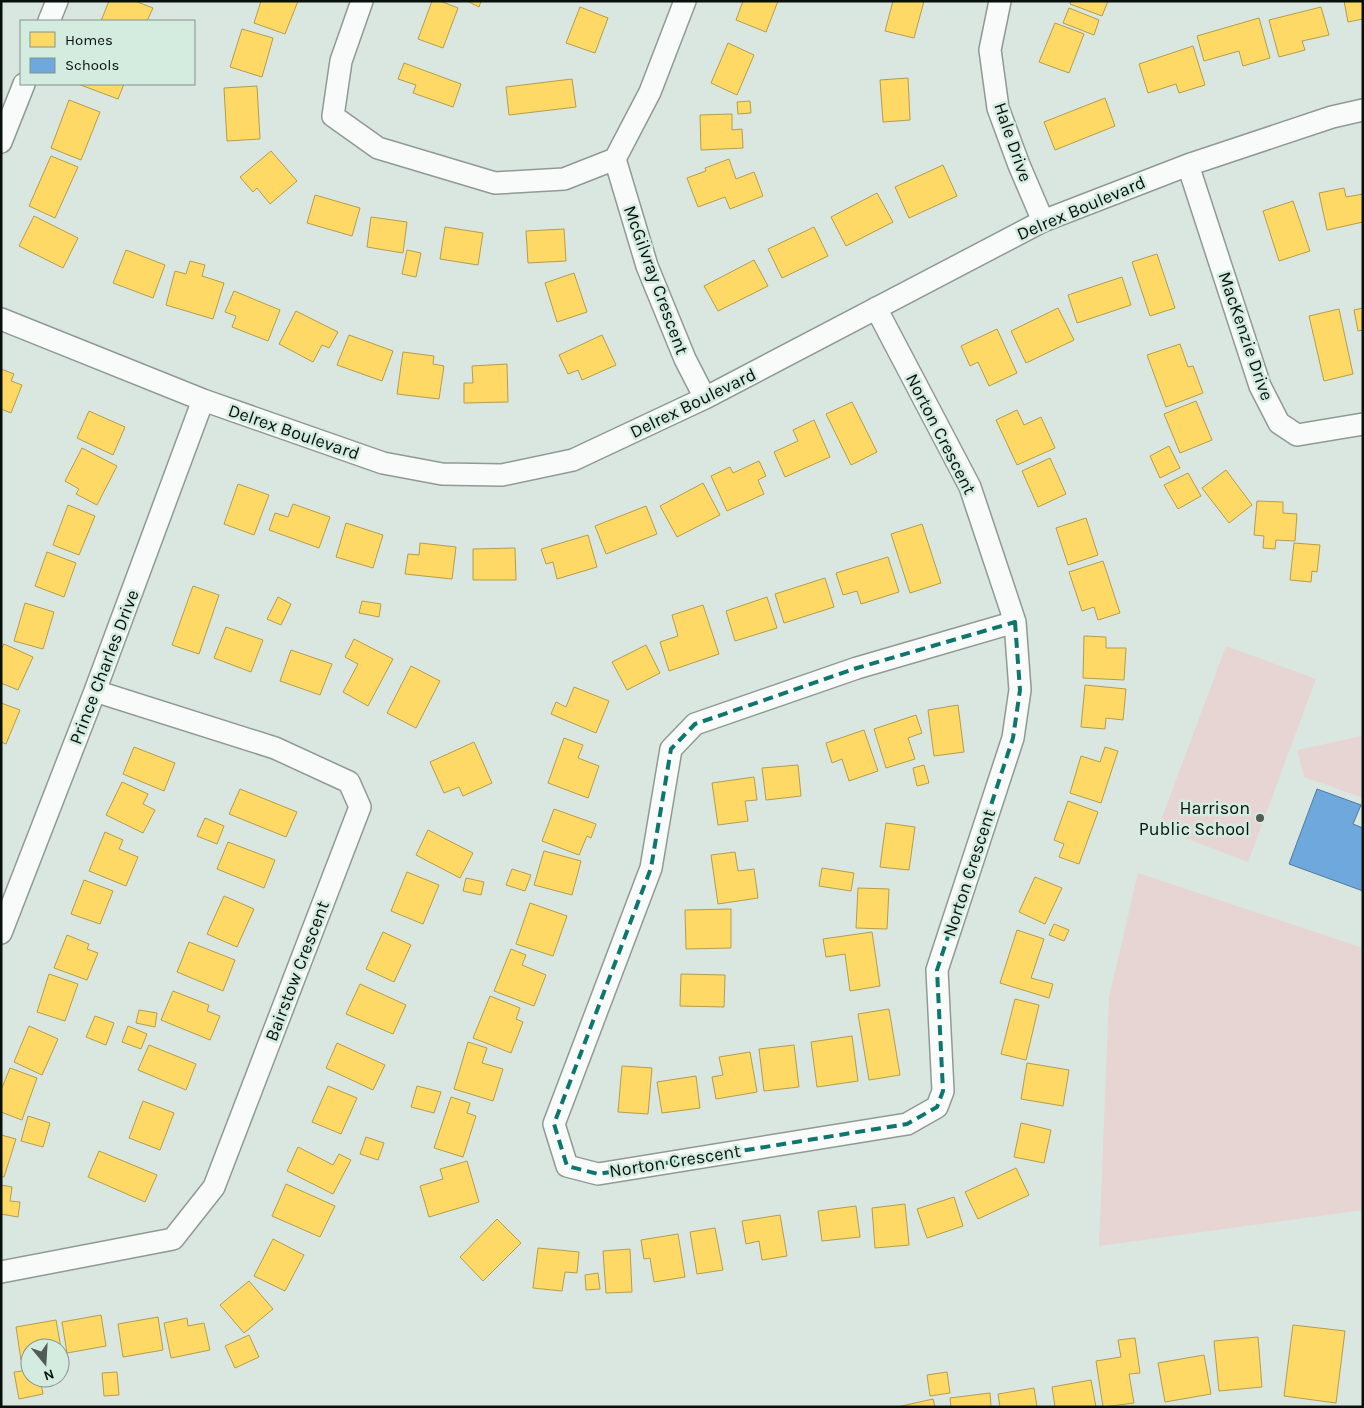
<svg xmlns="http://www.w3.org/2000/svg" width="1364" height="1408" font-family="Karla,sans-serif">
	<style>
		.green { fill: #e7d5d4 }
		.homes { fill: #ffd966; stroke: #b59d4b }
		.schools { fill: #6fa8dc; stroke: #507a9e }
		.lines { fill: none; stroke-linecap: round; stroke-linejoin: round }
		.minor-casing { stroke: #909a95; stroke-width: 24 }
		.minor { stroke: #f9fbfa; stroke-width: 21 }
		.marked { fill: none; stroke: #0f766e; stroke-width: 4; stroke-dasharray: 10 6; stroke-linejoin: round }
		.poi-dot { fill: #525b56; stroke: #d4ece0; stroke-width: 2 }
		.labels { text-anchor: middle; dominant-baseline: central; stroke-width: 5; stroke-linejoin: round; paint-order: stroke }
		.street-label { font-size: 18px; fill: #08100c; stroke: #d4ece0 }
		.poi-label { font-size: 18px; fill: #08100c; stroke: #d4ece0; text-anchor: end }
	</style>
	<rect width="100%" height="100%" fill="#dae6e0"/>
	<path class="green" d="M1226,646L1316,679L1248,862L1158,828Z
		M1362,736L1363,798L1304,777L1297,750Z
		M1138,873L1363,948V1210L1099,1246L1109,997Z"/>
	<path class="homes" d="M109,1H135L153,8L147,21H101Z
		M261,1H298L285,34L254,23Z
		M432,1H440L458,8L443,48L418,39Z
		M467,1H481L479,7Z
		M743,1H778L766,32L736,20Z
		M893,1H924L914,38L885,31Z
		M1071,1H1108L1102,16L1070,4Z
		M1344,1H1363V19L1348,22Z
		M580,7L608,18L595,53L566,43Z
		M1321,7L1329,35L1302,41L1305,50L1279,57L1269,20Z
		M1069,8L1099,20L1094,35L1063,23Z
		M1259,18L1270,58L1243,66L1239,51L1204,61L1197,36Z
		M1055,23L1084,34L1069,73L1039,62Z
		M242,29L273,38L262,77L230,67Z
		M728,43L754,55L737,95L711,83Z
		M1193,46L1205,85L1179,93L1176,84L1148,93L1139,64Z
		M404,63L461,84L453,107L413,93L416,85L398,79Z
		M908,78L910,120L883,122L880,80Z
		M572,79L576,107L509,115L506,87Z
		M78,84H124L118,99Z
		M257,86L260,139L227,141L224,88Z
		M1105,98L1115,126L1055,150L1044,122Z
		M69,100L100,112L81,160L51,148Z
		M750,101L751,113L738,114L737,102Z
		M732,114V130L742,129L743,148L701,150L700,115Z
		M271,151L297,181L270,204L257,188L253,192L240,177Z
		M51,156L78,167L55,218L29,206Z
		M729,159L736,179L754,172L763,196L730,209L725,197L698,207L687,178L706,171L705,168Z
		M943,165L957,196L909,218L895,187Z
		M1344,188L1346,197L1363,194V222L1327,230L1319,193Z
		M877,193L893,222L846,246L831,217Z
		M315,195L360,208L352,236L307,223Z
		M1293,201L1310,251L1279,261L1263,211Z
		M34,216L78,238L63,268L19,246Z
		M371,217L407,222L403,253L367,247Z
		M445,227L483,233L478,265L440,259Z
		M814,227L828,256L782,278L768,249Z
		M564,229L566,261L528,263L526,231Z
		M126,250L165,265L153,298L113,283Z
		M407,250L421,253L416,277L402,274Z
		M1157,254L1175,308L1150,316L1132,262Z
		M754,260L768,286L718,311L704,286Z
		M190,261L205,265L202,276L224,283L213,319L166,305L175,271L186,274Z
		M574,273L587,312L557,322L545,283Z
		M1122,277L1131,305L1077,323L1068,295Z
		M234,291L280,310L268,341L232,327L236,316L225,312Z
		M1058,308L1074,340L1026,363L1011,331Z
		M1363,308V330L1358,331L1354,310Z
		M1339,309L1353,374L1324,381L1309,316Z
		M296,311L338,332L329,348L322,345L313,362L279,344Z
		M997,329L1017,373L989,386L978,362L970,366L961,346Z
		M349,335L393,351L382,381L337,365Z
		M602,335L616,365L582,380L578,370L568,374L559,355Z
		M1180,344L1188,367L1193,366L1203,393L1166,407L1147,355Z
		M403,352L434,356L433,364L444,366L439,399L397,394Z
		M507,364L508,402L464,403V383H473L472,366Z
		M1,369L14,374L11,381L22,385L11,413L1,409Z
		M1196,401L1212,440L1180,453L1164,414Z
		M852,402L877,452L851,465L826,414Z
		M1017,410L1024,425L1041,417L1055,448L1017,465L996,420Z
		M89,411L125,427L113,455L77,438Z
		M814,420L830,457L785,477L774,452L798,441L793,430Z
		M1169,446L1180,468L1160,478L1150,456Z
		M82,448L117,466L97,505L76,494L79,489L65,481Z
		M1050,458L1066,494L1038,507L1022,471Z
		M759,461L766,476L758,480L764,494L727,511L711,476L730,467L733,473Z
		M1226,470L1252,505L1229,523L1202,488Z
		M1188,473L1201,496L1178,509L1164,485Z
		M703,483L720,515L677,537L660,506Z
		M238,484L269,495L254,535L224,524Z
		M1257,501L1283,502V513L1297,514L1295,541L1276,540L1275,549L1263,548L1264,536L1254,535Z
		M293,504L330,517L319,548L269,530L275,513L288,517Z
		M68,505L95,516L79,555L53,545Z
		M646,506L657,534L606,554L595,526Z
		M1086,518L1098,555L1068,565L1056,528Z
		M346,523L383,535L373,568L336,557Z
		M922,524L941,583L910,593L891,534Z
		M588,535L597,567L557,579L553,562L546,564L541,549Z
		M420,543L456,547L452,579L405,574L408,554L419,555Z
		M1294,543L1320,545L1317,572L1312,571L1311,582L1290,580Z
		M515,548L516,580H473V549Z
		M47,552L76,563L64,597L35,586Z
		M888,557L899,592L861,604L857,591L843,595L836,573Z
		M1103,561L1120,613L1098,620L1094,607L1082,611L1069,572Z
		M825,578L834,607L784,623L775,594Z
		M193,586L219,595L199,654L172,645Z
		M278,597L291,604L281,625L267,619Z
		M767,597L777,628L735,641L726,611Z
		M362,601L381,604L379,617L359,613Z
		M25,603L54,612L43,649L14,641Z
		M703,605L719,654L669,671L660,642L678,636L672,615Z
		M226,627L263,640L251,672L214,658Z
		M1084,636L1106,637V648H1126L1124,680L1083,678Z
		M354,639L393,659L368,706L343,692L358,664L345,657Z
		M4,644L33,657L18,690L1,683V650Z
		M646,645L660,673L627,690L612,662Z
		M291,650L332,664L320,695L280,681Z
		M411,666L440,681L416,728L387,713Z
		M1085,685L1126,689L1123,720L1106,718L1105,729L1081,727Z
		M574,687L609,701L596,733L551,714L556,702L566,707Z
		M1,703L20,710L6,744L1,742Z
		M958,705L964,752L934,756L928,710Z
		M916,715L922,733L908,738L915,759L886,768L874,729Z
		M864,730L878,771L849,781L842,759L832,763L826,743Z
		M564,738L583,745L578,758L599,766L588,798L548,783Z
		M474,742L492,783L463,796L459,787L444,793L430,762Z
		M134,747L175,763L164,791L123,774Z
		M1105,747L1118,751L1101,803L1070,793L1081,756L1100,762Z
		M798,765L801,796L766,800L762,768Z
		M924,765L929,783L917,786L913,768Z
		M754,777L757,800L745,801L748,821L718,825L712,783Z
		M122,782L148,794L143,804L155,810L143,833L106,815Z
		M240,789L297,812L286,837L229,814Z
		M1068,801L1098,812L1079,864L1059,857L1064,844L1054,840Z
		M554,809L596,824L591,838L587,836L579,855L542,841Z
		M205,818L224,826L217,844L197,836Z
		M886,823L915,827L909,870L880,867Z
		M428,830L473,853L460,878L416,855Z
		M105,832L123,840L119,849L138,857L126,886L89,871Z
		M228,842L275,860L264,888L217,869Z
		M544,851L581,861L572,895L534,885Z
		M735,852L738,871L754,869L758,898L718,904L711,855Z
		M822,868L854,873L851,891L819,886Z
		M512,869L531,875L525,891L506,885Z
		M407,872L439,885L423,924L391,911Z
		M1035,877L1062,888L1045,924L1019,912Z
		M466,878L484,882L481,895L463,891Z
		M84,880L113,891L100,924L71,914Z
		M858,888L889,889L887,929L856,928Z
		M224,896L254,909L237,947L207,934Z
		M530,903L567,916L553,956L516,944Z
		M731,909V948L686,949L685,910Z
		M1054,924L1069,930L1064,941L1049,935Z
		M1017,930L1044,939L1031,978L1053,984L1049,998L1000,983Z
		M383,932L411,945L394,982L366,969Z
		M872,932L880,986L850,991L845,954L826,957L823,939Z
		M67,935L89,944L87,949L98,953L87,980L54,968Z
		M189,942L235,960L223,991L177,972Z
		M511,949L526,955L522,965L546,975L534,1006L494,991Z
		M49,974L78,984L65,1021L37,1012Z
		M681,974L725,975L724,1007L680,1006Z
		M360,984L406,1005L393,1034L346,1014Z
		M173,991L209,1005L207,1011L220,1016L210,1040L161,1020Z
		M490,996L520,1008L516,1019L523,1022L511,1053L473,1038Z
		M1015,999L1039,1005L1026,1060L1001,1054Z
		M889,1009L900,1075L869,1080L858,1014Z
		M139,1010L157,1013L155,1027L136,1023Z
		M95,1016L114,1023L106,1045L86,1037Z
		M29,1026L58,1039L42,1075L14,1062Z
		M128,1026L147,1034L141,1049L122,1042Z
		M852,1036L858,1081L817,1087L811,1042Z
		M468,1042L487,1048L482,1063L503,1069L493,1101L454,1089Z
		M337,1043L385,1065L373,1090L326,1068Z
		M149,1045L196,1064L186,1090L138,1070Z
		M794,1045L799,1087L764,1091L759,1049Z
		M750,1052L757,1092L716,1099L712,1077L723,1075L719,1057Z
		M1027,1063L1069,1070L1063,1106L1021,1099Z
		M622,1066L652,1068L648,1114L618,1112Z
		M10,1068L37,1078L22,1120L1,1112V1090Z
		M696,1076L700,1108L662,1113L657,1082Z
		M328,1086L357,1098L341,1134L312,1122Z
		M417,1086L441,1092L434,1113L411,1107Z
		M451,1097L470,1103L467,1113L476,1116L463,1157L434,1148Z
		M143,1101L174,1113L160,1150L129,1138Z
		M28,1116L50,1123L43,1147L21,1141Z
		M1021,1123L1051,1130L1044,1163L1014,1157Z
		M1,1135L16,1139L4,1177L1,1176Z
		M366,1137L384,1143L378,1160L360,1154Z
		M298,1147L333,1165L339,1154L351,1160L333,1194L287,1171Z
		M99,1151L157,1175L145,1202L88,1177Z
		M467,1161L479,1202L429,1217L420,1186L443,1179L440,1169Z
		M1016,1168L1029,1195L978,1219L965,1192Z
		M286,1184L335,1206L320,1237L272,1216Z
		M1,1185L12,1187L10,1201L20,1202L18,1217L1,1214Z
		M954,1197L963,1226L927,1238L917,1209Z
		M905,1204L909,1245L875,1248L872,1208Z
		M856,1206L860,1237L822,1241L818,1211Z
		M780,1215L787,1256L762,1260L759,1241L746,1244L742,1221Z
		M497,1219L521,1243L483,1281L460,1257Z
		M715,1228L723,1270L697,1274L690,1232Z
		M678,1234L685,1277L654,1282L650,1258L644,1259L641,1240Z
		M273,1239L304,1255L285,1291L254,1276Z
		M538,1248L579,1252L577,1273L565,1272L562,1291L533,1288Z
		M630,1249L632,1292L606,1293L603,1251Z
		M598,1273L600,1289L586,1290L585,1275Z
		M249,1281L273,1309L244,1333L220,1305Z
		M101,1315L106,1346L67,1353L62,1322Z
		M158,1317L163,1350L123,1357L118,1324Z
		M187,1318L188,1326L204,1323L210,1350L171,1358L164,1323Z
		M56,1320L62,1354H60V1348H30V1359L21,1360L16,1327Z
		M1293,1325L1345,1331L1336,1403L1284,1396Z
		M249,1335L259,1357L235,1368L225,1346Z
		M1258,1337L1262,1387L1219,1391L1214,1341Z
		M1135,1338L1140,1373L1129,1374L1134,1403L1103,1407L1096,1361L1121,1357L1118,1340Z
		M1204,1355L1211,1394L1165,1402L1158,1363Z
		M30,1370V1378H40L43,1394L19,1399L14,1372Z
		M117,1372L119,1395L104,1396L102,1373Z
		M947,1372L950,1393L930,1396L927,1375Z
		M1091,1380L1096,1407H1055L1052,1387Z
		M1034,1388L1037,1407H1000L998,1394Z
		M990,1393L991,1407H951L950,1398Z
		M933,1399L935,1407H897Z"/>
	<path class="schools" d="M1317,789L1361,805L1353,824L1363,828V891L1289,864Z"/>
	<g class="lines">
		<defs>
			<path id="minor" d="M362,1L341,61L333,116L378,148L495,183L564,179L615,159L650,92L685,1
				M1000,1L990,50L998,108L1019,165L1043,221
				M49,21L57,1
				M1,142L24,84
				M615,159L647,266L685,359L705,398
				M1188,165L1260,386L1279,423L1297,435L1363,424
				M876,308L970,487L1015,622L1020,690L1013,738L937,970L943,1091L937,1107L907,1124L598,1174L567,1166L554,1124L651,868L671,749L695,724L857,668L1015,622
				M1,319L203,400L383,463L442,474L502,475L573,460L705,398L1043,221L1188,165L1332,117L1363,110
				M1,933L95,691L203,400
				M1,1272L173,1239L214,1187L360,807L349,782L275,748L95,691"/>
		</defs>
		<use href="#minor" class="minor-casing"/>
		<use href="#minor" class="minor"/>
	</g>
	<path class="marked" d="M1015,622L1020,690L1013,738L937,970L943,1091L937,1107L907,1124L598,1174L567,1166L554,1124L651,868L671,749L695,724L857,668Z"/>
	<circle class="poi-dot" cx="1260" cy="818" r="5"/>
	<g class="labels">
		<g class="street-label">
			<text transform="translate(1013 142) rotate(71)">Hale Drive</text>
			<text transform="translate(1081 208) rotate(-23)">Delrex Boulevard</text>
			<text transform="translate(656 280) rotate(70)">McGilvray Crescent</text>
			<text transform="translate(1246 336) rotate(71)">MacKenzie Drive</text>
			<text transform="translate(693 403) rotate(-26)">Delrex Boulevard</text>
			<text transform="translate(294 432) rotate(19)">Delrex Boulevard</text>
			<text transform="translate(941 434) rotate(63)">Norton Crescent</text>
			<text transform="translate(104 667) rotate(-69)">Prince Charles Drive</text>
			<text transform="translate(969 873) rotate(-72)">Norton Crescent</text>
			<text transform="translate(297 971) rotate(-69)">Bairstow Crescent</text>
			<text transform="translate(675 1161) rotate(-9)">Norton Crescent</text>
		</g>
		<g class="poi-label">
			<text x="1250" y="808">Harrison<tspan x="1250" dy="21">Public School</tspan></text>
		</g>
	</g>
	<rect width="1364" height="1408" fill="none" stroke="#08100c" stroke-width="5"/>
	<rect x="20" y="20" width="175" height="65" fill="#d4ece0" stroke="#82948b"/>
	<rect x="30" y="32" width="25" height="15" fill="#ffd966" stroke="#82948b"/>
	<text x="65" y="45" font-size="15" fill="#08100c">Homes</text>
	<rect x="30" y="58" width="25" height="15" fill="#6fa8dc" stroke="#82948b"/>
	<text x="65" y="70" font-size="15" fill="#08100c">Schools</text>
	<g transform="translate(45 1363) rotate(162)"><circle r="24" fill="#d4ece0" stroke="#82948b"/>
	<path d="M0-4L9 19L0 12L-9 19Z" fill="#525b56"/>
	<text y="-8" font-size="14" font-weight="bold" text-anchor="middle" fill="#08100c">N</text>
	</g>
</svg>
